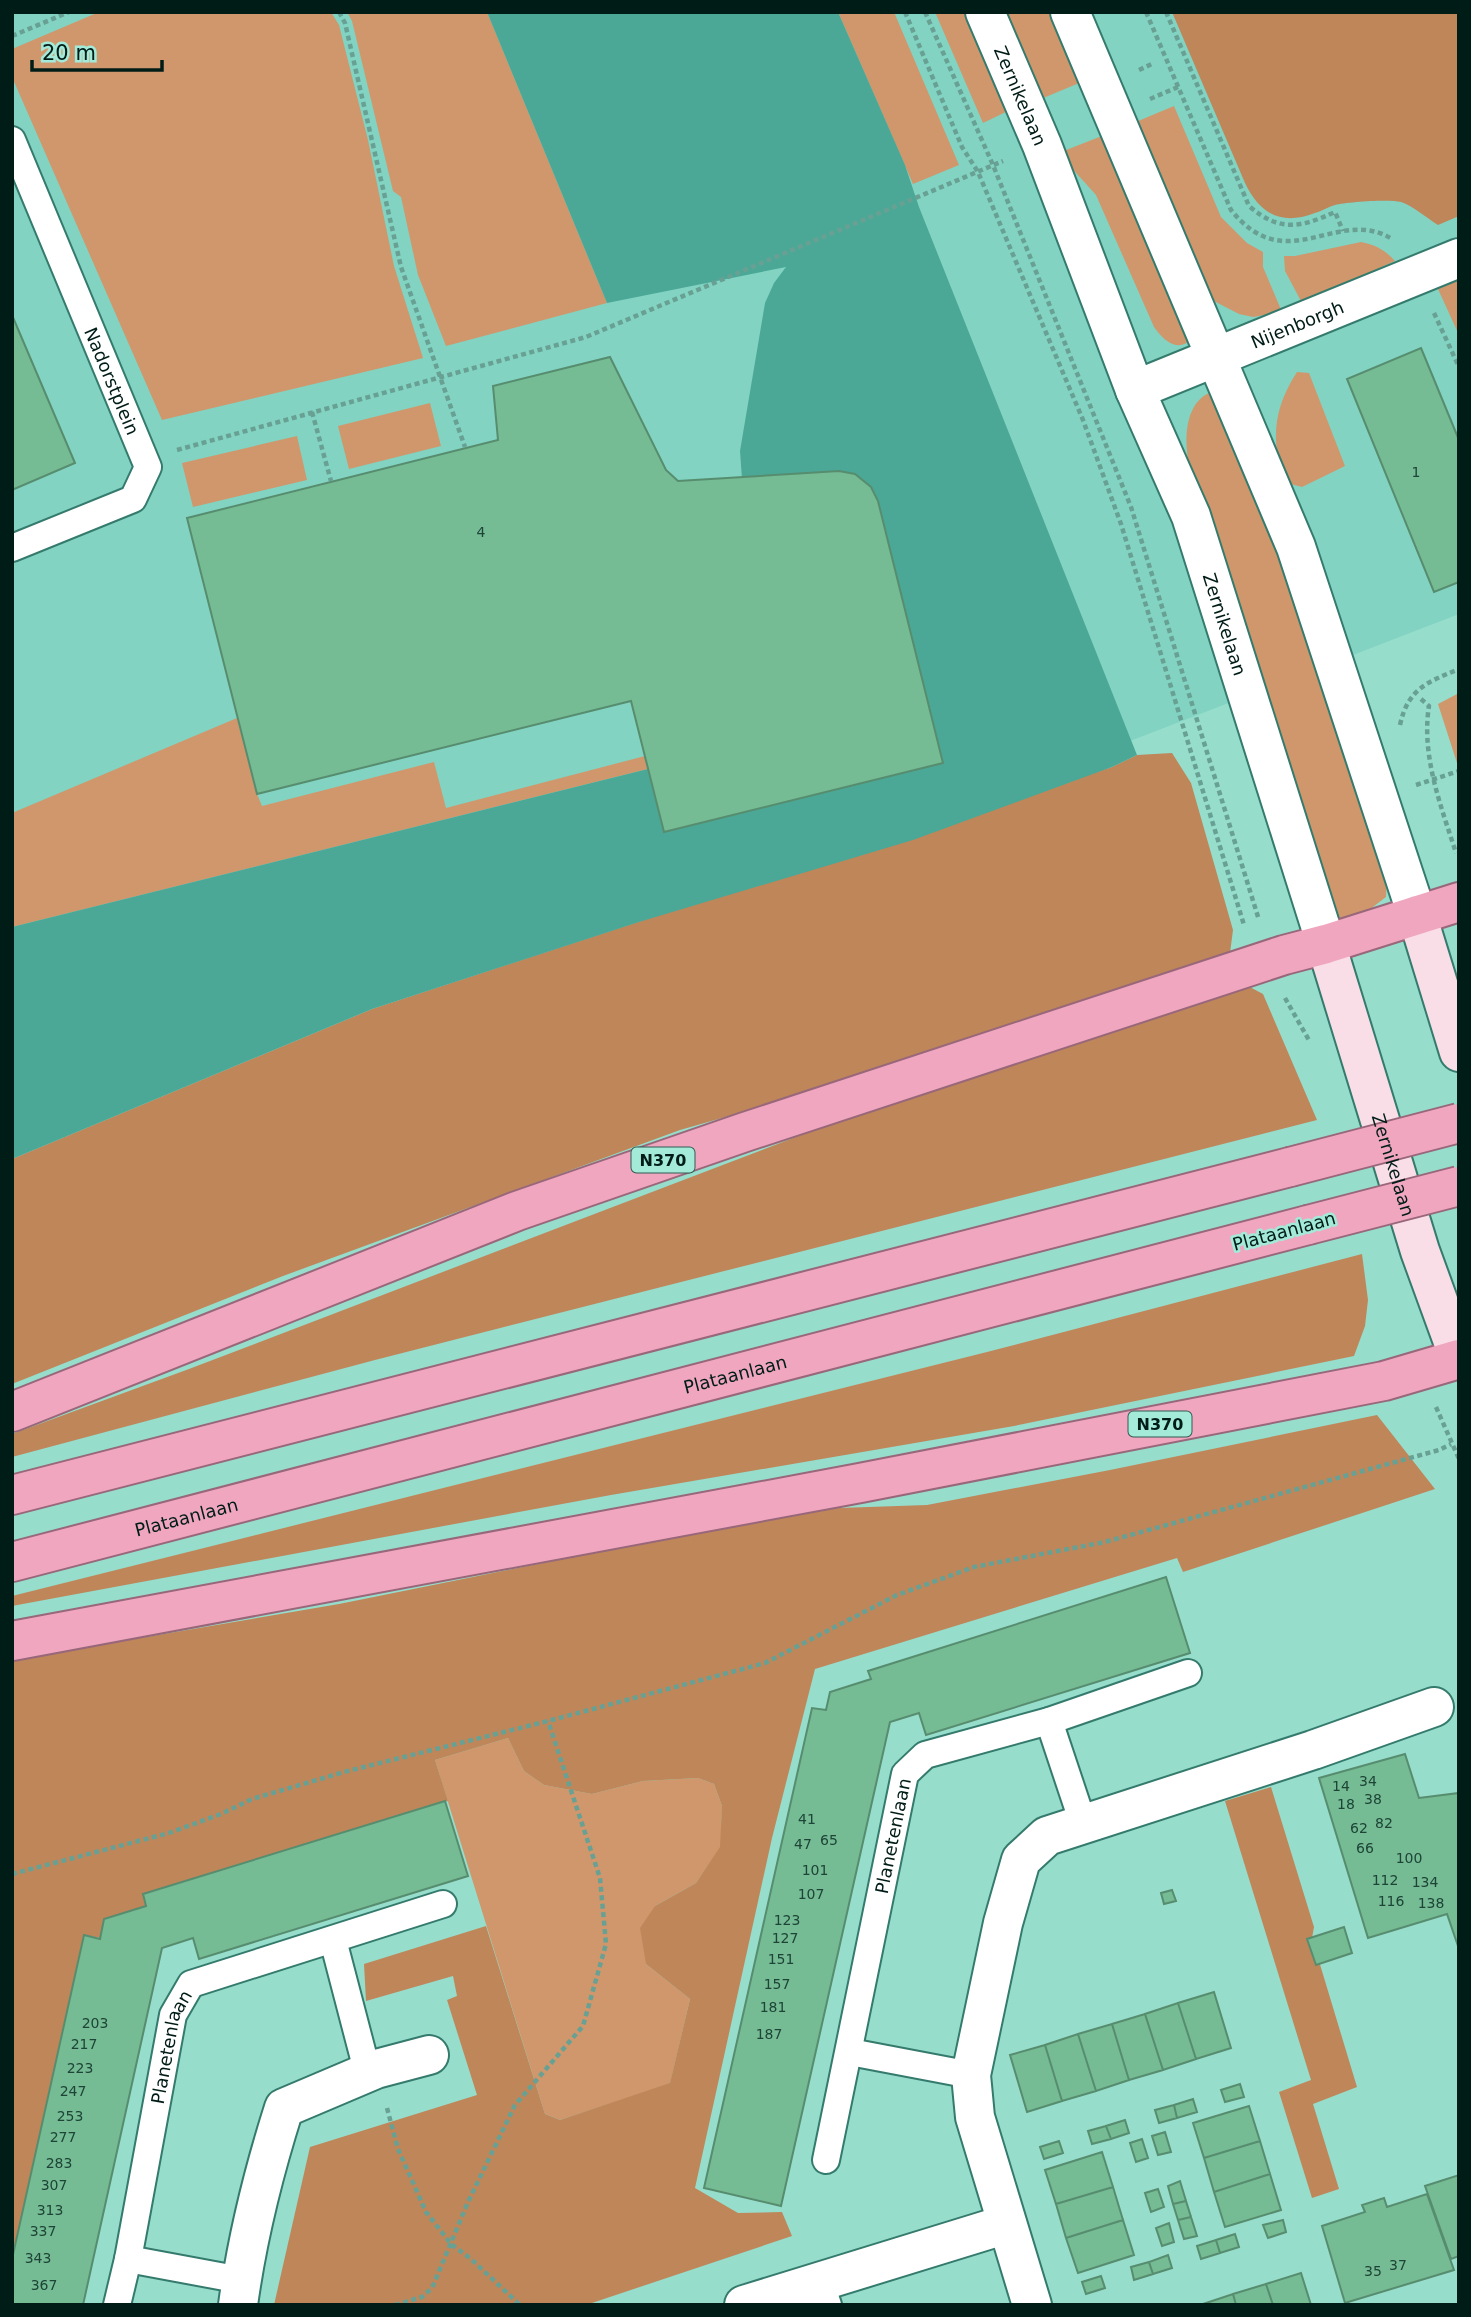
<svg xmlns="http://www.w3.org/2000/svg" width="1471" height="2317" font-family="'DejaVu Sans',sans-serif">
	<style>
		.built { fill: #82d3c2 }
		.green { fill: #d0976c }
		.forest { fill: #bf865a }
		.water { fill: #4ba896 }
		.building { fill: #75bb94; stroke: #578d6f; stroke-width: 2 }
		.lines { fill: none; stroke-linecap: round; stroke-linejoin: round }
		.service-casing { stroke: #357b6d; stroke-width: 30 }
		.minor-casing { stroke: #357b6d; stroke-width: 42 }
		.tertiary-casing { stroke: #357b6d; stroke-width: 42 }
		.secondary-casing { stroke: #357b6d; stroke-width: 42 }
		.trunk-casing { stroke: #99677a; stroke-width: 42 }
		.path { stroke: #68a194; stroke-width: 4.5; stroke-dasharray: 5 3.5; stroke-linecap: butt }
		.service { stroke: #fff; stroke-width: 26 }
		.minor { stroke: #fff; stroke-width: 38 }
		.tertiary { stroke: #fff; stroke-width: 38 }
		.secondary { stroke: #f9dde7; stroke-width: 38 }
		.trunk { stroke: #f0a6bf; stroke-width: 38 }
		.trunk-bridge-casing { stroke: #99677a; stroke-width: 42; stroke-linecap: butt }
		.trunk-bridge { stroke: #f0a6bf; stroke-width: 38 }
		.labels { text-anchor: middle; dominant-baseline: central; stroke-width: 5; stroke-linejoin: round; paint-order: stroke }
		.number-label { font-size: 14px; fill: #1d4436 }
		.shield { fill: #a3ead9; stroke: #315a51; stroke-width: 2 }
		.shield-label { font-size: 16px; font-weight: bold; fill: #001c17 }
		.street-label { font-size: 18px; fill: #001c17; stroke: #a3ead9 }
	</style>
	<rect width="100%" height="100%" fill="#96ddcc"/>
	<path class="built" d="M12,12H1459V614L1104,751L12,1089Z"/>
	<path class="green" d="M99,12H331L339,25L368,140L394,266L423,358L162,420L12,77V49Z
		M347,12H487L607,303L446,346L418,275L401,197L393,191L352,21Z
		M838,12H894L959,165L913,184Z
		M935,12H969L1010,110L983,123Z
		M999,12H1055L1084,81L1036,101Z
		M1174,106L1221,217L1247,243L1263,252V267L1282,312L1253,317L1239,314L1210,299L1131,124Z
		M1107,134L1189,335L1188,342C1174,351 1163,339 1154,327L1096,195L1068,164L1061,152Z
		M1361,242C1376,245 1385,250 1395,261L1302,303L1285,271L1284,256H1295Z
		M1459,280V335L1438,289Z
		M1297,372L1309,373L1345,466L1302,487L1283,482C1272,439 1272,411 1297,372Z
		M1212,392L1295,584L1387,875L1386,897L1352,923L1332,918L1189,464C1184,442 1184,401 1212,392Z
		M430,403L441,446L349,469L338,426Z
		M297,436L307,480L193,507L182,463Z
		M1459,693V762L1457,763L1438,704Z
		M237,718L257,794L262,806L434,762L446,808L645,756L648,769L12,927V813Z
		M508,1738L524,1771L544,1785L592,1794L643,1781L698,1778L714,1784L722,1806L721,1847L696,1883L655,1906L646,1964L690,1999L670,2084L560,2120L545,2114L435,1760Z"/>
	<path class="forest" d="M1172,12H1459V216L1438,225C1427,218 1413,206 1401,202C1389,199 1347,202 1335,205C1328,207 1322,211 1315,213C1281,226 1260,214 1245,183Z
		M1172,753L1191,783L1233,930L1230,953L844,1083L680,1130L283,1276L12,1384V1159L372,1009L1112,767L1137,755Z
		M1246,985L1263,994L1317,1120L375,1360L12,1457V1434L189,1369L822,1127Z
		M1362,1254L1368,1300L1365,1326L1354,1356L1014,1426L611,1495L12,1606V1596L987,1352Z
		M1377,1415L1435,1489L1183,1572L1177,1558L815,1669L772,1838L695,2188L738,2213L782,2212L792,2236L586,2305H274L310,2147L477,2095L447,2000L457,1996L453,1976L366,2001L364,1964L486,1926L545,2114L560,2120L670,2083L690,1999L646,1964L640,1928L655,1906L696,1883L720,1847L722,1806L714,1784L698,1778L643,1781L592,1794L544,1785L524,1771L508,1738L435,1760L448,1801L145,1894L148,1906L101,1938L85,1935L12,2264V1660L339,1604L810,1509L927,1505L1110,1470Z
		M1271,1787L1314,1927L1312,1938L1357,2087L1313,2104L1339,2189L1312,2198L1279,2092L1311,2080L1225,1801Z"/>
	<path class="water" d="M487,12H838L905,165L919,207L1137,755L1112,767L913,840L639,922L372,1009L12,1159V927L648,769L665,832L943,763L878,501C872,486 863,477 847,472L742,479L740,451L765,303L774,283L786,267L607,303Z"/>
	<path class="building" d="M12,315L75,463L12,490Z
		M1421,348L1459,440V582L1434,592L1347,379Z
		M610,357L666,470L678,481L839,471L855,474L871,487L878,501L943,763L664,832L631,701L257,794L187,518L498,440L493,386Z
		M1166,1577L1190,1653L926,1735L919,1713L890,1722L781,2206L704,2188L812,1708L826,1710L830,1692L871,1679L868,1671Z
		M1405,1754L1419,1798L1459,1793V1949L1447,1914L1368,1938L1319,1778Z
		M445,1801L468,1876L199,1959L193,1938L162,1948L83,2305H12V2259L84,1935L100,1939L104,1919L146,1906L143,1894Z
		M1172,1890L1176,1901L1164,1904L1161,1893Z
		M1344,1927L1352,1953L1316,1965L1307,1939Z
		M1214,1992L1231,2048L1196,2059L1178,2003Z
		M1178,2003L1196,2059L1163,2070L1145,2014Z
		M1145,2014L1163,2070L1129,2080L1112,2024Z
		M1112,2024L1129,2080L1096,2091L1078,2034Z
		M1078,2034L1096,2091L1062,2101L1045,2045Z
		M1045,2045L1062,2101L1027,2112L1010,2055Z
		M1240,2084L1244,2097L1225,2102L1221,2090Z
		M1193,2099L1197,2112L1177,2118L1174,2105Z
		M1174,2105L1177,2118L1159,2123L1155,2110Z
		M1249,2106L1260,2141L1204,2158L1193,2123Z
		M1125,2120L1129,2133L1111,2139L1106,2126Z
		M1106,2126L1111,2139L1092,2144L1088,2131Z
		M1165,2132L1171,2152L1158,2155L1152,2136Z
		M1142,2139L1148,2158L1136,2162L1130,2143Z
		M1059,2141L1063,2153L1044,2159L1040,2147Z
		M1260,2141L1270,2174L1214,2192L1204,2158Z
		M1102,2152L1113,2187L1056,2204L1045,2170Z
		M1270,2174L1281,2210L1225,2227L1214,2192Z
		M1459,2175V2256L1451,2259L1425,2186Z
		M1180,2181L1186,2201L1173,2204L1168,2186Z
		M1113,2187L1123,2220L1066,2238L1056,2204Z
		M1158,2189L1164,2207L1151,2212L1145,2193Z
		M1427,2194L1454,2270L1345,2303L1322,2226L1365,2212L1362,2205L1384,2198L1387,2207Z
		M1186,2201L1191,2217L1178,2220L1173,2204Z
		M1191,2217L1197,2236L1184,2239L1178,2220Z
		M1123,2220L1134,2255L1078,2273L1066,2238Z
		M1283,2220L1286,2232L1268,2238L1263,2225Z
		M1169,2223L1174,2242L1162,2246L1156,2228Z
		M1235,2234L1239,2247L1220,2253L1216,2240Z
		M1216,2240L1220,2253L1201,2259L1197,2246Z
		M1168,2255L1172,2268L1153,2274L1149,2262Z
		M1149,2262L1153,2274L1134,2280L1131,2267Z
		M1301,2273L1311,2305H1273L1266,2284Z
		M1101,2276L1105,2288L1086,2294L1082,2282Z
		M1266,2284L1273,2305H1236L1233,2294Z
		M1233,2294L1236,2305H1200Z"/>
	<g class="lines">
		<defs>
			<g id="service">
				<path id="s1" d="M12,140L148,467L133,499L12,548"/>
				<path d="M1049,1721L1083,1823"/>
				<path d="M333,1940L368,2074"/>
				<path d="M850,2052L971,2075"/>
				<path id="s2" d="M826,2160L905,1774L925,1755L1049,1721L1188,1673"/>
				<path d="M128,2259L241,2280"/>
				<path d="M820,2281L828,2305"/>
				<path id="s3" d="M117,2305L128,2259L173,2015L191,1984L443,1904"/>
			</g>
			<g id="minor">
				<path id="s4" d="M1135,390L1459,258"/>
				<path d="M238,2305C247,2239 264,2171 284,2108L376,2069L429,2055"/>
				<path d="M744,2305L1007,2224"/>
				<path d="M1032,2305L975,2117L971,2075L1003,1923L1021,1860L1047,1836L1313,1750L1434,1707"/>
			</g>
			<g id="tertiary">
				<path id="s5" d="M985,12L1042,145L1135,390L1191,516L1326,944"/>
				<path d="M1070,12L1296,547L1417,915"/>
			</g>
			<g id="secondary">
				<path d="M1417,915L1459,1052"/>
				<path id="s6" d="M1326,944L1420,1251L1459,1358"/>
			</g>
			<g id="trunk">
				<path d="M12,1412L517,1211L745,1132L1284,955L1326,944L1459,902"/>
				<path d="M12,1495L1290,1167"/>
				<path id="s7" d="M12,1562L1308,1225"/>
				<path d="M12,1641L860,1483L1384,1381L1459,1359"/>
			</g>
		</defs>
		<use href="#service" class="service-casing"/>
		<use href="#minor" class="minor-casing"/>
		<use href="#tertiary" class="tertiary-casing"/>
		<use href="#secondary" class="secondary-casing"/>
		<use href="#trunk" class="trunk-casing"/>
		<path class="path" d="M339,12L345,23L401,267L465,447
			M905,12L962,147L978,172L1083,420L1121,524L1244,925
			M925,12L993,165L1131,507L1259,920
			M1146,12L1231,210C1287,280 1337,205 1392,239
			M1166,12L1249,206C1279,232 1300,228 1335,212L1343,231
			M12,36L69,12
			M1139,70L1154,63
			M1150,99L1178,87
			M1434,313L1459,367
			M312,412L331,481
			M177,450L586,337L1003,161
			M1421,699L1429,706C1421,756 1441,806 1456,853
			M1400,725C1408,688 1428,682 1459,669
			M1416,785L1459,771
			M1285,998L1310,1042
			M1436,1407L1459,1459
			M12,1874L169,1833L221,1814L252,1799L344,1772L548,1721L765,1663L897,1595L974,1567L1105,1542L1439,1450L1451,1444
			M387,2108L398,2149L426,2212L451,2244L471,2259L520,2305
			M395,2305L422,2297L432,2288L468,2202L515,2105L583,2026L606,1944L600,1878L548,1721"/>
		<use href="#service" class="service"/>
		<use href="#minor" class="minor"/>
		<use href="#tertiary" class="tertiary"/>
		<use href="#secondary" class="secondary"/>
		<use href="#trunk" class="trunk"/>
		<defs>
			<path id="trunk-bridge" d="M1290,1167L1459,1123
				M1308,1225L1459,1186"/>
		</defs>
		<use href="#trunk-bridge" class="trunk-bridge-casing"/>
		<use href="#trunk-bridge" class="trunk-bridge"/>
	</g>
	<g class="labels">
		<g class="number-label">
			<text x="1416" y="472">1</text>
			<text x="481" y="532">4</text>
			<text x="1368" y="1781">34</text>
			<text x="1341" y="1786">14</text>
			<text x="1373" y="1799">38</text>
			<text x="1346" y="1804">18</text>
			<text x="807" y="1819">41</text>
			<text x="1384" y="1823">82</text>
			<text x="1359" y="1828">62</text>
			<text x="829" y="1840">65</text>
			<text x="803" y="1844">47</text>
			<text x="1365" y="1848">66</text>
			<text x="1409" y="1858">100</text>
			<text x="815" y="1870">101</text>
			<text x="1385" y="1880">112</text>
			<text x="1425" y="1882">134</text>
			<text x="811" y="1894">107</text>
			<text x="1391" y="1901">116</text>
			<text x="1431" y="1903">138</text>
			<text x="787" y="1920">123</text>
			<text x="785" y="1938">127</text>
			<text x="781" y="1959">151</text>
			<text x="777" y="1984">157</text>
			<text x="773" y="2007">181</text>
			<text x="95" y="2023">203</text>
			<text x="769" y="2034">187</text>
			<text x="84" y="2044">217</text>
			<text x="80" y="2068">223</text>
			<text x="73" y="2091">247</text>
			<text x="70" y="2116">253</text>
			<text x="63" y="2137">277</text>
			<text x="59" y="2163">283</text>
			<text x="54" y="2185">307</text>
			<text x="50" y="2210">313</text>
			<text x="43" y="2231">337</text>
			<text x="38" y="2258">343</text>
			<text x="1398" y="2265">37</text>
			<text x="1373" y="2271">35</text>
			<text x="44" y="2285">367</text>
		</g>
		<g class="shield">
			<rect x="631.5" y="1147.5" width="63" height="25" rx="5"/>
			<rect x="1128.5" y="1411.5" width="63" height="25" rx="5"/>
		</g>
		<g class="shield-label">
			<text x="663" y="1160">N370</text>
			<text x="1160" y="1424">N370</text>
		</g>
		<g class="street-label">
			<text stroke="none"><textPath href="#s5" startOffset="91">Zernikelaan</textPath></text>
			<text stroke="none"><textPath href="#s4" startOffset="175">Nijenborgh</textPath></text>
			<text stroke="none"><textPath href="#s1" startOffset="261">Nadorstplein</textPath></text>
			<text stroke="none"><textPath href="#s5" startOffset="658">Zernikelaan</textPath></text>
			<text stroke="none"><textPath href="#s6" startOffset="231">Zernikelaan</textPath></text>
			<text transform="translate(1284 1231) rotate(-15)">Plataanlaan</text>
			<text stroke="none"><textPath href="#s7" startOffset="747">Plataanlaan</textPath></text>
			<text stroke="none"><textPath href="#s7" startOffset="180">Plataanlaan</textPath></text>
			<text stroke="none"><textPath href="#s2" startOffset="331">Planetenlaan</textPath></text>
			<text stroke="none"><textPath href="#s3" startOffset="264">Planetenlaan</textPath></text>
		</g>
	</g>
	<rect width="1471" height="2317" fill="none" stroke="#001c17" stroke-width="28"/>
	<path d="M32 60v10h130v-10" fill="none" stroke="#001c17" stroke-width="3.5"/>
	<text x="42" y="60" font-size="21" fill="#001c17" stroke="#a3ead9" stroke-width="5" paint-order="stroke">20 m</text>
</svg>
